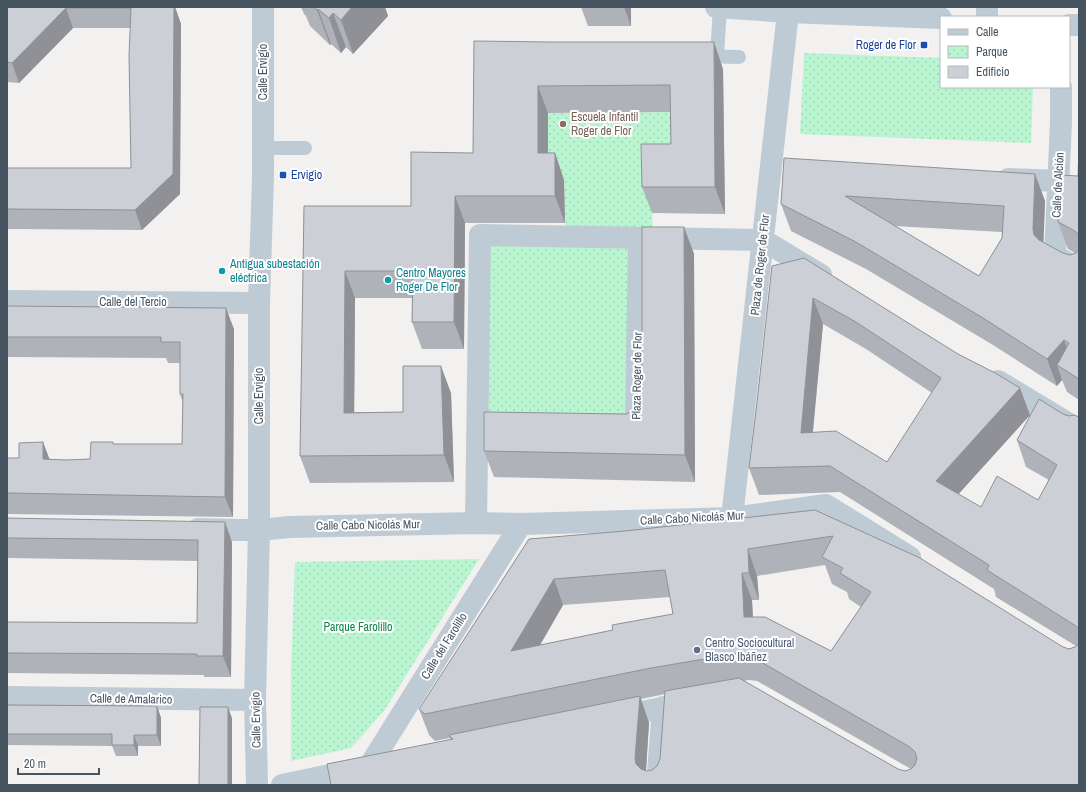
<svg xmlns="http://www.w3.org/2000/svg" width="1086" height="792" font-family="'Archivo Narrow',sans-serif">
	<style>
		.park { fill: url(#park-dots) }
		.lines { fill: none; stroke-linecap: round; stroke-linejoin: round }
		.lane { stroke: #bfcbd4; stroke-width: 14 }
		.street { stroke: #bfcbd4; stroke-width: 22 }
		.wall { fill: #afb2b8; fill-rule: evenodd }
		.shaded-wall { fill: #8f9196 }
		.building { fill: #cccfd6; stroke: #8f9196; fill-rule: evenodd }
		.transit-dot { fill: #1a4fb4; stroke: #fff; stroke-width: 1.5 }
		.education-dot { fill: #8d6e63; stroke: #fff; stroke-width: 1.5 }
		.culture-dot { fill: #0f9aa8; stroke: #fff; stroke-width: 1.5 }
		.service-dot { fill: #5c6f8a; stroke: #fff; stroke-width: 1.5 }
		.labels { text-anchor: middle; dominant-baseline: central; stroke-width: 4; stroke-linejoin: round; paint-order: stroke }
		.transit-label { font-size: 12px; fill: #164399; stroke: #fff; text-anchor: end }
		.street-label { font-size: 12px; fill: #465460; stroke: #fff }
		.education-label { font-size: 12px; fill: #785e54; stroke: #fff; text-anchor: start }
		.culture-label { font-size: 12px; fill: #0d838f; stroke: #fff; text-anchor: start }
		.park-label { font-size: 12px; fill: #0c8648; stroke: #fff }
		.service-label { font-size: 12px; fill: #4e5e75; stroke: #fff; text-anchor: start }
	</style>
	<defs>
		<pattern id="park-dots" width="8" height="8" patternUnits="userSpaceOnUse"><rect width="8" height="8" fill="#baf5d1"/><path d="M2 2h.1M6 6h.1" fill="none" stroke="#a1d4b6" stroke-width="1.8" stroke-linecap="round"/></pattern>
	</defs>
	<rect width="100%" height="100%" fill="#f3f0f0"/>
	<path class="park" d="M804,53L941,58V87H1033L1031,143L800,134Z
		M680,112L681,171H651L653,238L636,428L477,426L480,235L566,236L564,180H548V113Z
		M479,559L384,711L351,748L291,761V670L295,562Z"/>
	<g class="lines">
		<path class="lane" d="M700,56L739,57
			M717,56L720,7
			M263,148H305"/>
		<path class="street" d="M716,7L788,12L941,18
			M987,17V7
			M1069,25H1079
			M1061,87V122L1055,256L1079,269
			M1008,179L1059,181
			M7,301L259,303
			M998,381L1079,430
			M622,428H636L639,238
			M732,518L788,12
			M476,523L480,235L763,240L821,275
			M198,529L238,530H259L290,527L476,523L521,524L732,518L826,505L910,557
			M7,697L255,700
			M616,717L692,702
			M368,768L521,524
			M257,785L255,700L259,530V303L263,177V7
			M282,785L359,769
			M657,785L663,707"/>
	</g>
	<path class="wall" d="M7,7H175L181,24L180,194L142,230L7,229V168H131L130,28H73L19,83L7,82Z
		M301,7H385L388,16L353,54L346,47L341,53L331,44L330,45L310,26L306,16L304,14Z
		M581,7H631V26H588Z
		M474,41L723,69L725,214L652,213L642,187L671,144L670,112L548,113V153H555L564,180L565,223H465L464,349H422L412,322V298H355L354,412H403L451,393L454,482L310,483L300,456L304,206H411L473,153Z
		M1079,149V400L1067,392L1062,380L1057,386L993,345L866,269L791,231L781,204L1035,174L1045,201L1043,242L1063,253L1070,255L1075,253L1068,249L1058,222L1078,176ZM894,226L1002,232V238L979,276Z
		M684,227L694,254L695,482L494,477L484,451L626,414L642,411Z
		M772,266L958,354L1020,388L1030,415L958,494L981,507L1038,500L1049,480L1026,467L1017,440L1063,414L1069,416L1079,417V785H331L450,740V738L435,741L429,735L419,709L529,539L625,531L815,510L1063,647L1069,649L1076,646L996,597L994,589L840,492L759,495L749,468L757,402ZM823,324L866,349L932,393L887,462L813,432ZM825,565L832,584L847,592L849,599L861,607L831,651L753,617L752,600H759L757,576ZM670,597L673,614L613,630L540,645L563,605ZM749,680L757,681L911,769L905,771L898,769L743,681ZM665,694L660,759L657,766L652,770L647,771L646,770L649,723L641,699Z
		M7,306L234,329L233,517L7,514V458H19L43,442L49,459L66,460L90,459L114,444H182L183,403L180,394V363H168L166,358L7,357Z
		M7,518L232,542L231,677H204V675L7,673V622L197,623L198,561L7,558Z
		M7,705L157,706L161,718V746H138V756H116L112,746L7,745Z"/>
	<path class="shaded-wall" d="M174,7H175L181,24L180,194L142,230L135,210Z
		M352,7H385L388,16L353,54L341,20Z
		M624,7H631V26Z
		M66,8L73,28L19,83L12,63Z
		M318,9L331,44L330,45L317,10Z
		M333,13L346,47L341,53L329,18Z
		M714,42L723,69L725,214L715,187Z
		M538,86L548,113V180L538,153Z
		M555,153L564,180L565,223L555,196Z
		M1035,174L1045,201L1043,255L1034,235L1033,229Z
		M455,196L465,223L464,349L454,322Z
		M684,227L694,254L695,482L685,455Z
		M345,271L355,298L354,439L344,413Z
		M813,298L823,324L810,460L801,433Z
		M226,308L234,329L233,517L225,497Z
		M1064,340L1074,367L1057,365L1062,380L1057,386L1047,359Z
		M441,366L451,393L454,482L444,455Z
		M1020,388L1030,415L946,508L936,481Z
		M43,442L51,463L43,459Z
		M225,522L232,542L231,677L223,656Z
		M748,549L757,576L759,600L749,573Z
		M742,573L752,600L754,644L744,617Z
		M554,579L563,605L521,678L511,651Z
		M640,696L649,723L645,785L636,764L635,758Z
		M157,706L161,718V746L157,735Z
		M228,707L232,718V785H228Z
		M134,735L138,746V756L134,745Z"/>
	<path class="building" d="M7,7H174L173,174L135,210L7,209V168H131L129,55L131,8H66L12,63L7,62Z
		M314,7H352L341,20L333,13L329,18L318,9L317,10Z
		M474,41L550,42H714L715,187H642L641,144H671L670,85L538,86V153H555V196H455L454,322H412L413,271H345L344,413L403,412V366H441L444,455L300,456L304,206H411V152L473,153Z
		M1079,149V235L1075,231L1058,222L1060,175L1078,176Z
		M784,158L1035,174L1033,229L1034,235L1039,240L1063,253L1070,255L1076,253L1079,249V379L1057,365L1069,343L1064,340L1047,359L983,318L856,242L781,204ZM845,196L1004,206L1002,238L979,276Z
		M642,227H684L685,455L484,451V412L626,414L633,411H642Z
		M804,258L958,354L997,374L1020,388L936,481L981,507L997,476L1038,500L1057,465L1017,440L1039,399L1063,414L1069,416L1074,415L1079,417V629L1076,626L987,570L989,565L830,466L749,468L757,402L772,266ZM813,298L856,322L941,378L887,462L836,431L801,433Z
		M7,306L226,308L225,497L7,493V458H19V443L43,442V459L66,460L90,459L91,442H113V444H182L183,394H180V342H161V337H7Z
		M815,510L920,558L1063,647L1069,649L1075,647L1079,644V784L1078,785H331L327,764L453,739L449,735L640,696L635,758L636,764L641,769L647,771L652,770L657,766L660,759L665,691L739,678L898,769L905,771L911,769L915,765L917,758L915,752L910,747L747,654L740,653L651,668L425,714L419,709L529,539L625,531ZM833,536L822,557L843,568L840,573L871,592L831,651L765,617H744L742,573H749L748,549ZM665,570L673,614L612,625L613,630L511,651L554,579Z
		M7,518L225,522L223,656H197V654L7,653V622L197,623L198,540L7,538Z
		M7,705L157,706V735H134V745H112V734H7Z
		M200,707H228V785H199Z"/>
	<g class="transit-dot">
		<rect x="920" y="41" width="8" height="8" rx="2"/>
		<rect x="279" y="171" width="8" height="8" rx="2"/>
	</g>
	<circle class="education-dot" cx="563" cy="124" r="4"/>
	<g class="culture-dot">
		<circle cx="222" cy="271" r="4"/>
		<circle cx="388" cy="280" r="4"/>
	</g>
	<circle class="service-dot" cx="697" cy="650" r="4"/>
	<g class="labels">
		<g class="transit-label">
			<text x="916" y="45">Roger de Flor</text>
			<text x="291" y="175" text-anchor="start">Ervigio</text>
		</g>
		<g class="street-label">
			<text transform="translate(263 72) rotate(-90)">Calle Ervigio</text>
			<text transform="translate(1058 185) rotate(-87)">Calle de Alción</text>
			<text transform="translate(760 265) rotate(-84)">Plaza de Roger de Flor</text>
			<text x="133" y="302">Calle del Tercio</text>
			<text transform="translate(637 376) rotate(-89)">Plaza Roger de Flor</text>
			<text transform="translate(259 396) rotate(-90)">Calle Ervigio</text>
			<text transform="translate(692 518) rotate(-3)">Calle Cabo Nicolás Mur</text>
			<text transform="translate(368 525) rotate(-1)">Calle Cabo Nicolás Mur</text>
			<text transform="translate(444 646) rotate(-58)">Calle del Farolillo</text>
			<text transform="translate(131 699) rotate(1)">Calle de Amalarico</text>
			<text transform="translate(256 720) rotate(-91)">Calle Ervigio</text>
		</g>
		<g class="education-label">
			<text x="571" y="117">Escuela Infantil<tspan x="571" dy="14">Roger de Flor</tspan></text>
		</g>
		<g class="culture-label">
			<text x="230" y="264">Antigua subestación<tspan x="230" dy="14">eléctrica</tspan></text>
			<text x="396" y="273">Centro Mayores<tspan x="396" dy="14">Roger De Flor</tspan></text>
		</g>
		<g class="park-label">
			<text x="358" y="627">Parque Farolillo</text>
		</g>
		<g class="service-label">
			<text x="705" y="643">Centro Sociocultural<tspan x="705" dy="14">Blasco Ibáñez</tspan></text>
		</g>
	</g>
	<rect width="1086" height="792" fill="none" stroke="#465460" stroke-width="16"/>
	<rect x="940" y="16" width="130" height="72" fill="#ffffff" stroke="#b5bbbf"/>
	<rect x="948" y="29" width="20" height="6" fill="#bfcbd4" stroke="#b5bbbf"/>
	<text x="976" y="36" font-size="12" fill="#465460">Calle</text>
	<rect x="948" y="46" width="20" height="12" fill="url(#park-dots)" stroke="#b5bbbf"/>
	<text x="976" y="56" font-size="12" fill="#465460">Parque</text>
	<rect x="948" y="66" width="20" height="12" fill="#cccfd6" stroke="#b5bbbf"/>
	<text x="976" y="76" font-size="12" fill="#465460">Edificio</text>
	<path d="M18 768v6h81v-6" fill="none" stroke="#465460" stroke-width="2"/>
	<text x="24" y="768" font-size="12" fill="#465460" stroke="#ffffff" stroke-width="3" paint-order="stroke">20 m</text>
</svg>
